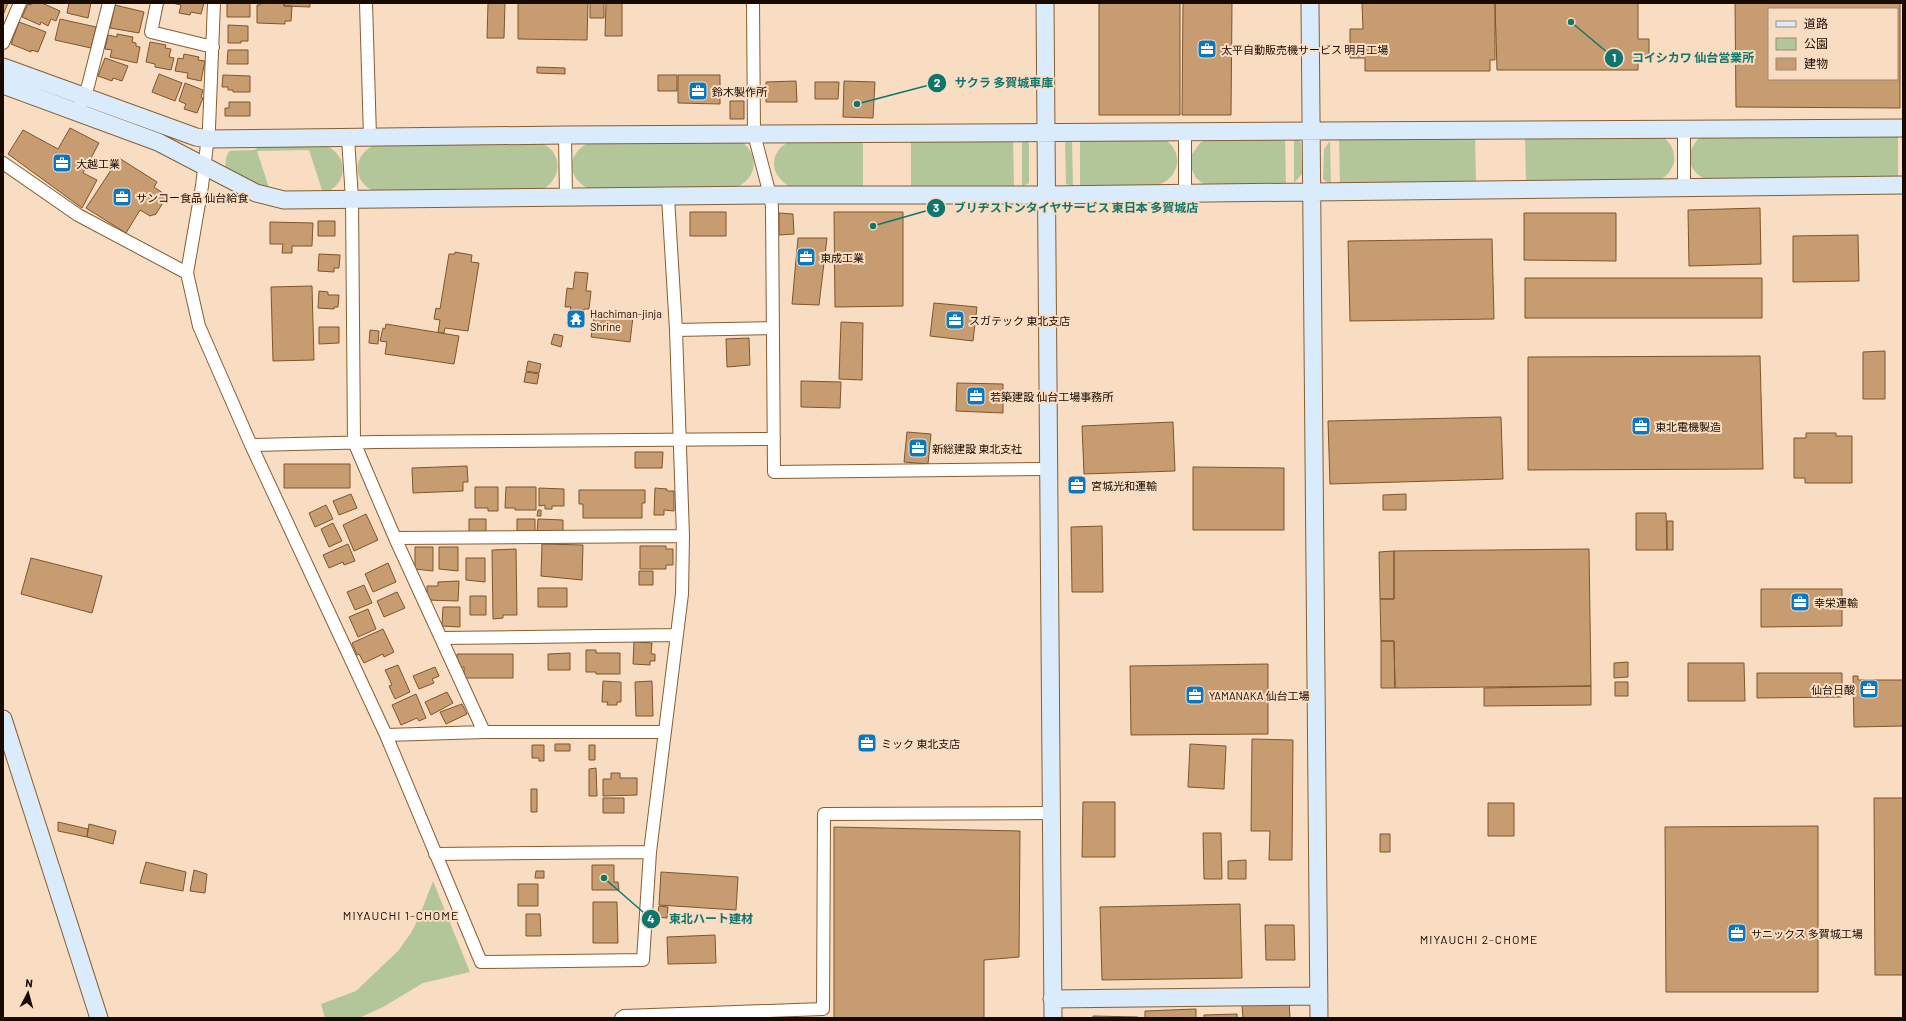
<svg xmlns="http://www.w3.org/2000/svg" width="1906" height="1021" font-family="Barlow,'Noto Sans JP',sans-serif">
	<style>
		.green { fill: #b2c699 }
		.building { fill: #c79c70; stroke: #7d562b; fill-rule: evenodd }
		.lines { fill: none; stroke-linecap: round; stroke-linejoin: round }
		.street-casing { stroke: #865e33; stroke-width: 14 }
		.secondary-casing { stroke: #865e33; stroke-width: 19 }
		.street { stroke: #fff; stroke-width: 12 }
		.secondary { stroke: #daecfc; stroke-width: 17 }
		.labels { text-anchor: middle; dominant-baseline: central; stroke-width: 4; stroke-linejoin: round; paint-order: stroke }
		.poi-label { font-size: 11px; fill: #190a00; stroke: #f8ddc2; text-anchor: start }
		.neighbourhood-label { font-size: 12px; letter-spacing: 1px; fill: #190a00; stroke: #f8ddc2 }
		.leader { fill: none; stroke: #0f766e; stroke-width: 1.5 }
		.callout-dot { fill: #0f766e; stroke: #f8ddc2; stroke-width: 1.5 }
		.mark-label { font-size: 12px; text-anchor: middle; font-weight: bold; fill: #fff }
		.callout-label { font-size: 12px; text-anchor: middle; font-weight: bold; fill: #0f766e; stroke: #f8ddc2; stroke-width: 4; stroke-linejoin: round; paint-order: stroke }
	</style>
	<rect width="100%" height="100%" fill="#f8ddc2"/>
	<path class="green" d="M1898,132V180L1709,181C1687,172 1683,153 1701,136Z
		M1475,135L1476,182L1340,184L1339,137Z
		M1525,135L1663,137C1679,149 1678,170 1660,180L1526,183Z
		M1285,137L1286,185L1210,186L1202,183L1196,178L1192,170V154L1200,143L1209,138Z
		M1161,138C1185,148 1181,178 1158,185L1080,187V139Z
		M1294,138H1297L1301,143L1302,174L1294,183Z
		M863,139V187L794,188C768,178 767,150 793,140Z
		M1013,139L1014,186L911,187V140Z
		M1022,139L1027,141L1029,144V183L1022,187Z
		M1072,139L1073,187L1066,184L1065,143Z
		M1330,141L1331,185L1323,179L1324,149Z
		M591,142H742C761,156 756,182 733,188L592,190C566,181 565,152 591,142Z
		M542,143C563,153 562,178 543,189L377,192C351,183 351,154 377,144Z
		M264,144L327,146C350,157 347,187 323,193L309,150L257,151L270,191L225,169L226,158L229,151L254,150Z
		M433,881L470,972L423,983L383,1007L359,1018H325L321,1004L356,991L398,951L411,933L419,917Z"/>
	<path class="building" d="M3,3H8L3,15Z
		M31,3H42L60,11L56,21L51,19L48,26L41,22L40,25L22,17L28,4L31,5Z
		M69,3H91L88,18L67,13Z
		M172,3H204L201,14L191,12L190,15L179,13L181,5Z
		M227,3H250V17H227Z
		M260,3H284V6H292L291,21H285V24L257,23V5H260Z
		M284,3H310V7L284,6Z
		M488,3H505L504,38H487Z
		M518,3H588L587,40L518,39Z
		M590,3H604V18H590Z
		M606,3H622V36H605Z
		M1099,3H1180V115H1099Z
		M1183,3H1232L1231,115H1182Z
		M1362,3H1495V60H1490V71H1365V58H1350V29H1363Z
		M1495,3H1638V39H1649V56H1638V70H1497Z
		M1735,3H1900V108L1736,107ZM1769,9H1897V79H1769Z
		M115,5L144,12L139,33L110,28Z
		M60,19L96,27L91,48L55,40Z
		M19,22L46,32L38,52L31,50V52L11,44Z
		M228,25L248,26V41H241V43H228Z
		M117,34L133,37L132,42L136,43V46L140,47L137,63L110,57L112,50L105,49L108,35L117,37Z
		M150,42L166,45L165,48L171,49L169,57L174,58L171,70L155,67V64L146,62Z
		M228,50H248V64H227Z
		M184,54L199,57L198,60L205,61L201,81L187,78L188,73L175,71L178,58L183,59Z
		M105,58L128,66L122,81L113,78L112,81L98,76Z
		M537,67L565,68V74L537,73Z
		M159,74L182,83L175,101L152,92Z
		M223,75L250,76V92H233V90H228V87H222Z
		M658,75H677V91H658Z
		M678,75H720V104L678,103Z
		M796,81L797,102H766V82Z
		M844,81L875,82L873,118L843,117Z
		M815,82H839L838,99H815Z
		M185,83L203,90L201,97L203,98L197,113L184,109L186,104L179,101Z
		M730,101H744V119H730Z
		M229,102H250V116H225V108H229Z
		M70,128L99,143L83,173L97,180L82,208L8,154L23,130L58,149Z
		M119,158L157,182L154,187L167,196L156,214L150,216L140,210L126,233L86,208Z
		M1760,208L1761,264L1689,266L1688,210Z
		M690,212H726V236H690Z
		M834,212H903V306L835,307Z
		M779,213L793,214L794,234L779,235Z
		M1524,213H1616V261L1524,260Z
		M318,221H335V236H318Z
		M270,222L313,223L312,246H292V253H282L283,244H270Z
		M1858,235L1859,281L1793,282V236Z
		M798,238H827L819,305L792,304Z
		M1492,239L1494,319L1350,321L1348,241Z
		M455,252L472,255L471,262L479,263L468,331L445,328L444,333L438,332L440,320L434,319L436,308L440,309L449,254H455Z
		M319,254L340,255L339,268H334V272L318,271Z
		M575,272L588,273L586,291H591L589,309H584L583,313L570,311L571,307H565L567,288L573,289Z
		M1525,278H1762V318H1525Z
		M312,286L314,360L273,361L271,287Z
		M319,291L328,292V295H339L338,307H334V309L318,308Z
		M934,303L977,307L973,341L930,336Z
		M595,311L633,317L630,342L591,337Z
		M841,322L863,323L862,380L839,379Z
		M386,324L459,336L454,364L385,354L387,342L380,341L383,328L385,329Z
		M319,327H339V343L319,344Z
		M370,330L379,331L378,344L369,343Z
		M554,334L563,336L561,347L551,344Z
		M749,338L750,365L727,367L726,339Z
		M1885,351V399H1863V352Z
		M1760,356L1763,469L1528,470V357Z
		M528,361L541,364L539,373L526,371Z
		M526,372L539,374L537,384L524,382Z
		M801,381L841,382L840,408L801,407Z
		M957,383L1003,384V413L956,411Z
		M1501,417L1503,479L1330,484L1328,421Z
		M1173,422L1175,471L1084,474L1082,426Z
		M907,432L931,434L928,464L904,462Z
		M1806,433H1836V436H1852V483H1805V478H1794V438H1806Z
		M635,452H663L662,468H635Z
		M284,464H350V488H284Z
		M467,466L468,482H463V491L413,493L412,468Z
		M1193,467L1284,468V530H1193Z
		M475,487H498V511H488V508H475Z
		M506,487H536V510H515V508H505Z
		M539,488L564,489V506H552V509H545V505L539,506Z
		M655,488L667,489V491H674V511L664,510V515H654Z
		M579,490H645V503H642V518H583V504H579Z
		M351,494L357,508L339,515L333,501Z
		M1406,494V510H1383V495Z
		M326,505L333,519L315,527L309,513Z
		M538,510H541V516H537Z
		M1636,513H1666L1667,550H1636Z
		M366,514L378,540L354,551L343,525Z
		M469,519H486V532H469Z
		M517,519H535V531H517Z
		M538,519L563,520V531H537Z
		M1667,521H1673V550H1667Z
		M333,523L342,541L329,547L321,529Z
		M1102,526L1103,592H1072L1071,527Z
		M348,544L355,561L344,565L343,562L329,568L323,555Z
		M542,544L583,545L582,580L541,576Z
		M640,546H666V549H673V565H666V569H640Z
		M415,547H433V571L415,569Z
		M439,547H458V571L439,569Z
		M516,549L517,615H503V618L493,619L492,550Z
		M1589,549L1591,686L1395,688L1394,641H1381L1380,599H1394V551Z
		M1394,551V599H1380L1379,552Z
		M31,558L102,576L92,613L21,594Z
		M466,558H485V582L466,580Z
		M388,563L396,582L373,592L365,574Z
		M639,571H653V585H639Z
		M459,581L458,601L427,600V586H438V582Z
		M364,585L372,603L355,610L347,592Z
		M538,588H567V607H538Z
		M1761,589H1842V626L1761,627Z
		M397,592L405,608L384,617L377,601Z
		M470,596H486V615H470Z
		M443,607H460V627L442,626Z
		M368,609L376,629L358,637L349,617Z
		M383,629L394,652L384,657L383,654L364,663L359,654L357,655L352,643Z
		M1381,641H1394L1395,688H1381Z
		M634,642L652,643L651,654H655V661H650V665L633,664Z
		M586,650H596V653H620V674H596V672H586Z
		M570,653V670H548V654Z
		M457,654H513V678H464V667H457Z
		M1628,662V677L1614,678V663Z
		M1688,663H1744L1745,701H1688Z
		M1268,664V734L1131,735L1130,666Z
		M398,665L410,692L395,699L389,686L392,685L385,670Z
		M435,667L439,676L432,679L434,683L419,689L413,676Z
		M1757,673H1842V697L1757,698Z
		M1853,676H1858V680H1903V726L1854,727Z
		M603,681L621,682V702H617V705H607L608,702H602Z
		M652,681L653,716H636L635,682Z
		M1615,682H1628V696H1615Z
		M1591,686V705L1484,706V688Z
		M447,692L453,703L431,715L425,702Z
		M416,694L426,718L419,721L417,718L401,725L392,705Z
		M462,704L467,714L446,724L440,712Z
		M1252,739L1293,740L1292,860H1269L1270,831H1251Z
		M555,744H570V751H555Z
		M1190,744L1226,746L1224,789L1188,787Z
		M532,745H544V761H539V758H532Z
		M589,745H595V760H589Z
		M596,768L597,796H589V769Z
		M611,773H620V778H637V795L603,796V779H611Z
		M531,789H537V812H531Z
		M603,798H624V813H603Z
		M1874,798H1903V975H1875Z
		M1083,802H1115V857H1082Z
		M1488,803H1514V836H1488Z
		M58,822L88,829L87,837L58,831Z
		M89,824L116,831L113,844L87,837Z
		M1818,826V992H1666L1665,827Z
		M834,827L1020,831L1019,957L984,960V1018H834Z
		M1203,833H1221L1222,879H1204Z
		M1380,834H1390V852H1380Z
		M1246,860V879H1228V861Z
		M146,862L186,872L183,891L140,883Z
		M592,865H614V882H618L619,890H592Z
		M194,870L207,874L205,893L190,891Z
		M536,871H544V878H535Z
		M661,872L738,877L736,910L659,905Z
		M518,884H538V906H518Z
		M593,902H617L618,943H593Z
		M1240,904L1242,978L1102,980L1100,907Z
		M659,906L668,907L667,918L657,917Z
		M526,914H540L541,936H526Z
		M1265,925H1294L1295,960H1266Z
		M715,935L716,963L668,964L667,937Z
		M1289,1002L1290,1018H1243L1242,1005Z
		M1196,1009V1018H1145V1011Z
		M1237,1014V1018H1204V1015Z
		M1093,1016L1138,1017V1018H1093Z"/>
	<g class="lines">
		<defs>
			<path id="street" d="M157,3L151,32L213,47
				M214,3L209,128L202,186L187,273L199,326L251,445L386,735L484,732H665
				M366,3L370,137
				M753,3L754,134L770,195L772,207L774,472L1048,469
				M3,43L20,3
				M81,104L88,86L109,3
				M1185,131V194
				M565,135L566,198
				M348,138L352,199L354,442L395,538L683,536L676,330L668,197
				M3,163L78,215L187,273
				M1684,188V129
				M676,330L772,328
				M251,445L376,442L774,439
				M395,538L484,732
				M442,638L677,635
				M386,735L481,962L643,960L650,852L435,854
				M650,852L682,594L683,536
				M621,1018L624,1016L823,1009L824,814L1051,813"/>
			<path id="secondary" d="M1045,3L1053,1018
				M1310,3L1319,1018
				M3,67L196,137L208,139L565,135L1903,128
				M3,85L158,142L256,193L284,200L770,195H1046L1903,185
				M3,719L99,1018
				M1052,999L1319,996"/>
		</defs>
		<use href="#street" class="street-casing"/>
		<use href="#secondary" class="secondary-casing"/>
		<use href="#street" class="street"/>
		<use href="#secondary" class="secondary"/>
	</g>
	<defs>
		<symbol id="office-square" viewBox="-11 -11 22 22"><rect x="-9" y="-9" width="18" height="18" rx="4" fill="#0978c3" stroke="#f8ddc2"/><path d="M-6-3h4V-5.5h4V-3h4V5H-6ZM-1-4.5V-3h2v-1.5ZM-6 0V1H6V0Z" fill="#fff"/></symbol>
		<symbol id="temple-square" viewBox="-11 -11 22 22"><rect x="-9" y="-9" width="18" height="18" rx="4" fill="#0978c3" stroke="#f8ddc2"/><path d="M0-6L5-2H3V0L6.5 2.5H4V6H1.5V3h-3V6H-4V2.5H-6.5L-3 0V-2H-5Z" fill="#fff"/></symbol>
	</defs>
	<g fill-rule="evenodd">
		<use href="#office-square" x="1196" y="38" width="22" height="22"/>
		<use href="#office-square" x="687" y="80" width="22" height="22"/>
		<use href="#office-square" x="51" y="152" width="22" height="22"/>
		<use href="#office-square" x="111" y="186" width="22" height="22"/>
		<use href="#office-square" x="795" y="246" width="22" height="22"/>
		<use href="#temple-square" x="565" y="308" width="22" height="22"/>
		<use href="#office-square" x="944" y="309" width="22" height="22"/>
		<use href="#office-square" x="965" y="385" width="22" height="22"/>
		<use href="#office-square" x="1630" y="415" width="22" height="22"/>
		<use href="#office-square" x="907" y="437" width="22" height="22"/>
		<use href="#office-square" x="1066" y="474" width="22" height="22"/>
		<use href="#office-square" x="1789" y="591" width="22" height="22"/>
		<use href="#office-square" x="1858" y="678" width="22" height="22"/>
		<use href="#office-square" x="1184" y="684" width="22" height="22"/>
		<use href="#office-square" x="856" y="732" width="22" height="22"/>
		<use href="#office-square" x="1726" y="922" width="22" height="22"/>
	</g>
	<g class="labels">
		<g class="poi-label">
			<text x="1221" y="49">太平自動販売機サービス 明月工場</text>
			<text x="712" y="91">鈴木製作所</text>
			<text x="76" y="163">大越工業</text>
			<text x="136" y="197">サンコー食品 仙台給食</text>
			<text x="820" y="257">東成工業</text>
			<text x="590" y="313">Hachiman-jinja<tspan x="590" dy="13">Shrine</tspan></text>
			<text x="969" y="320">スガテック 東北支店</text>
			<text x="990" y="396">若築建設 仙台工場事務所</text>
			<text x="1655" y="426">東北電機製造</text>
			<text x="932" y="448">新総建設 東北支社</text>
			<text x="1091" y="485">宮城光和運輸</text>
			<text x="1814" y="602">幸栄運輸</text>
			<text x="1855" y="689" text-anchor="end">仙台日酸</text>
			<text x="1209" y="695">YAMANAKA 仙台工場</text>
			<text x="881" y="743">ミック 東北支店</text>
			<text x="1751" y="933">サニックス 多賀城工場</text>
		</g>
		<g class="neighbourhood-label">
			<text x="401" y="915">MIYAUCHI 1-CHOME</text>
			<text x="1479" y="939">MIYAUCHI 2-CHOME</text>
		</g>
	</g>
	<path class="leader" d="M1571 22L1614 58M857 104L937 83M873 226L936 208M604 878L651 919"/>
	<g class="callout-dot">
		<circle cx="1571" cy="22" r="4"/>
		<circle cx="857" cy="104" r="4"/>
		<circle cx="873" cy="226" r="4"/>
		<circle cx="604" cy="878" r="4"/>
		<circle cx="1614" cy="58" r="10"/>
		<circle cx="937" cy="83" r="10"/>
		<circle cx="936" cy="208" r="10"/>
		<circle cx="651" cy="919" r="10"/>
	</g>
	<g class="mark-label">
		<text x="1614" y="62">1</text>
		<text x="937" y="87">2</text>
		<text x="936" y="212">3</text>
		<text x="651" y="923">4</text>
	</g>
	<g class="callout-label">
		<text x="1693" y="62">コイシカワ 仙台営業所</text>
		<text x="1004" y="87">サクラ 多賀城車庫</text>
		<text x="1076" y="212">ブリヂストンタイヤサービス 東日本 多賀城店</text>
		<text x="711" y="923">東北ハート建材</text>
	</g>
	<rect width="1906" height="1021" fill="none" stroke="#190a00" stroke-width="8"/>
	<rect x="1768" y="8" width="130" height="72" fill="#f8ddc2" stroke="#9f8974"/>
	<rect x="1776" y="21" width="20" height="6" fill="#daecfc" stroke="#9f8974"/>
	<text x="1804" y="28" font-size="12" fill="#190a00">道路</text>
	<rect x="1776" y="38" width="20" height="12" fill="#b2c699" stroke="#9f8974"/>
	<text x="1804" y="48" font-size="12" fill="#190a00">公園</text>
	<rect x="1776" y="58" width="20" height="12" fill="#c79c70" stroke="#9f8974"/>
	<text x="1804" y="68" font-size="12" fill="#190a00">建物</text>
	<g transform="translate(28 993) rotate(6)" stroke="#f8ddc2" stroke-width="3" paint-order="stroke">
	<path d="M0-3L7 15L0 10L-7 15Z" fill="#190a00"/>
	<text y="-6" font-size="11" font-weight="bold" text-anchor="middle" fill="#190a00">N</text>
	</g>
</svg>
